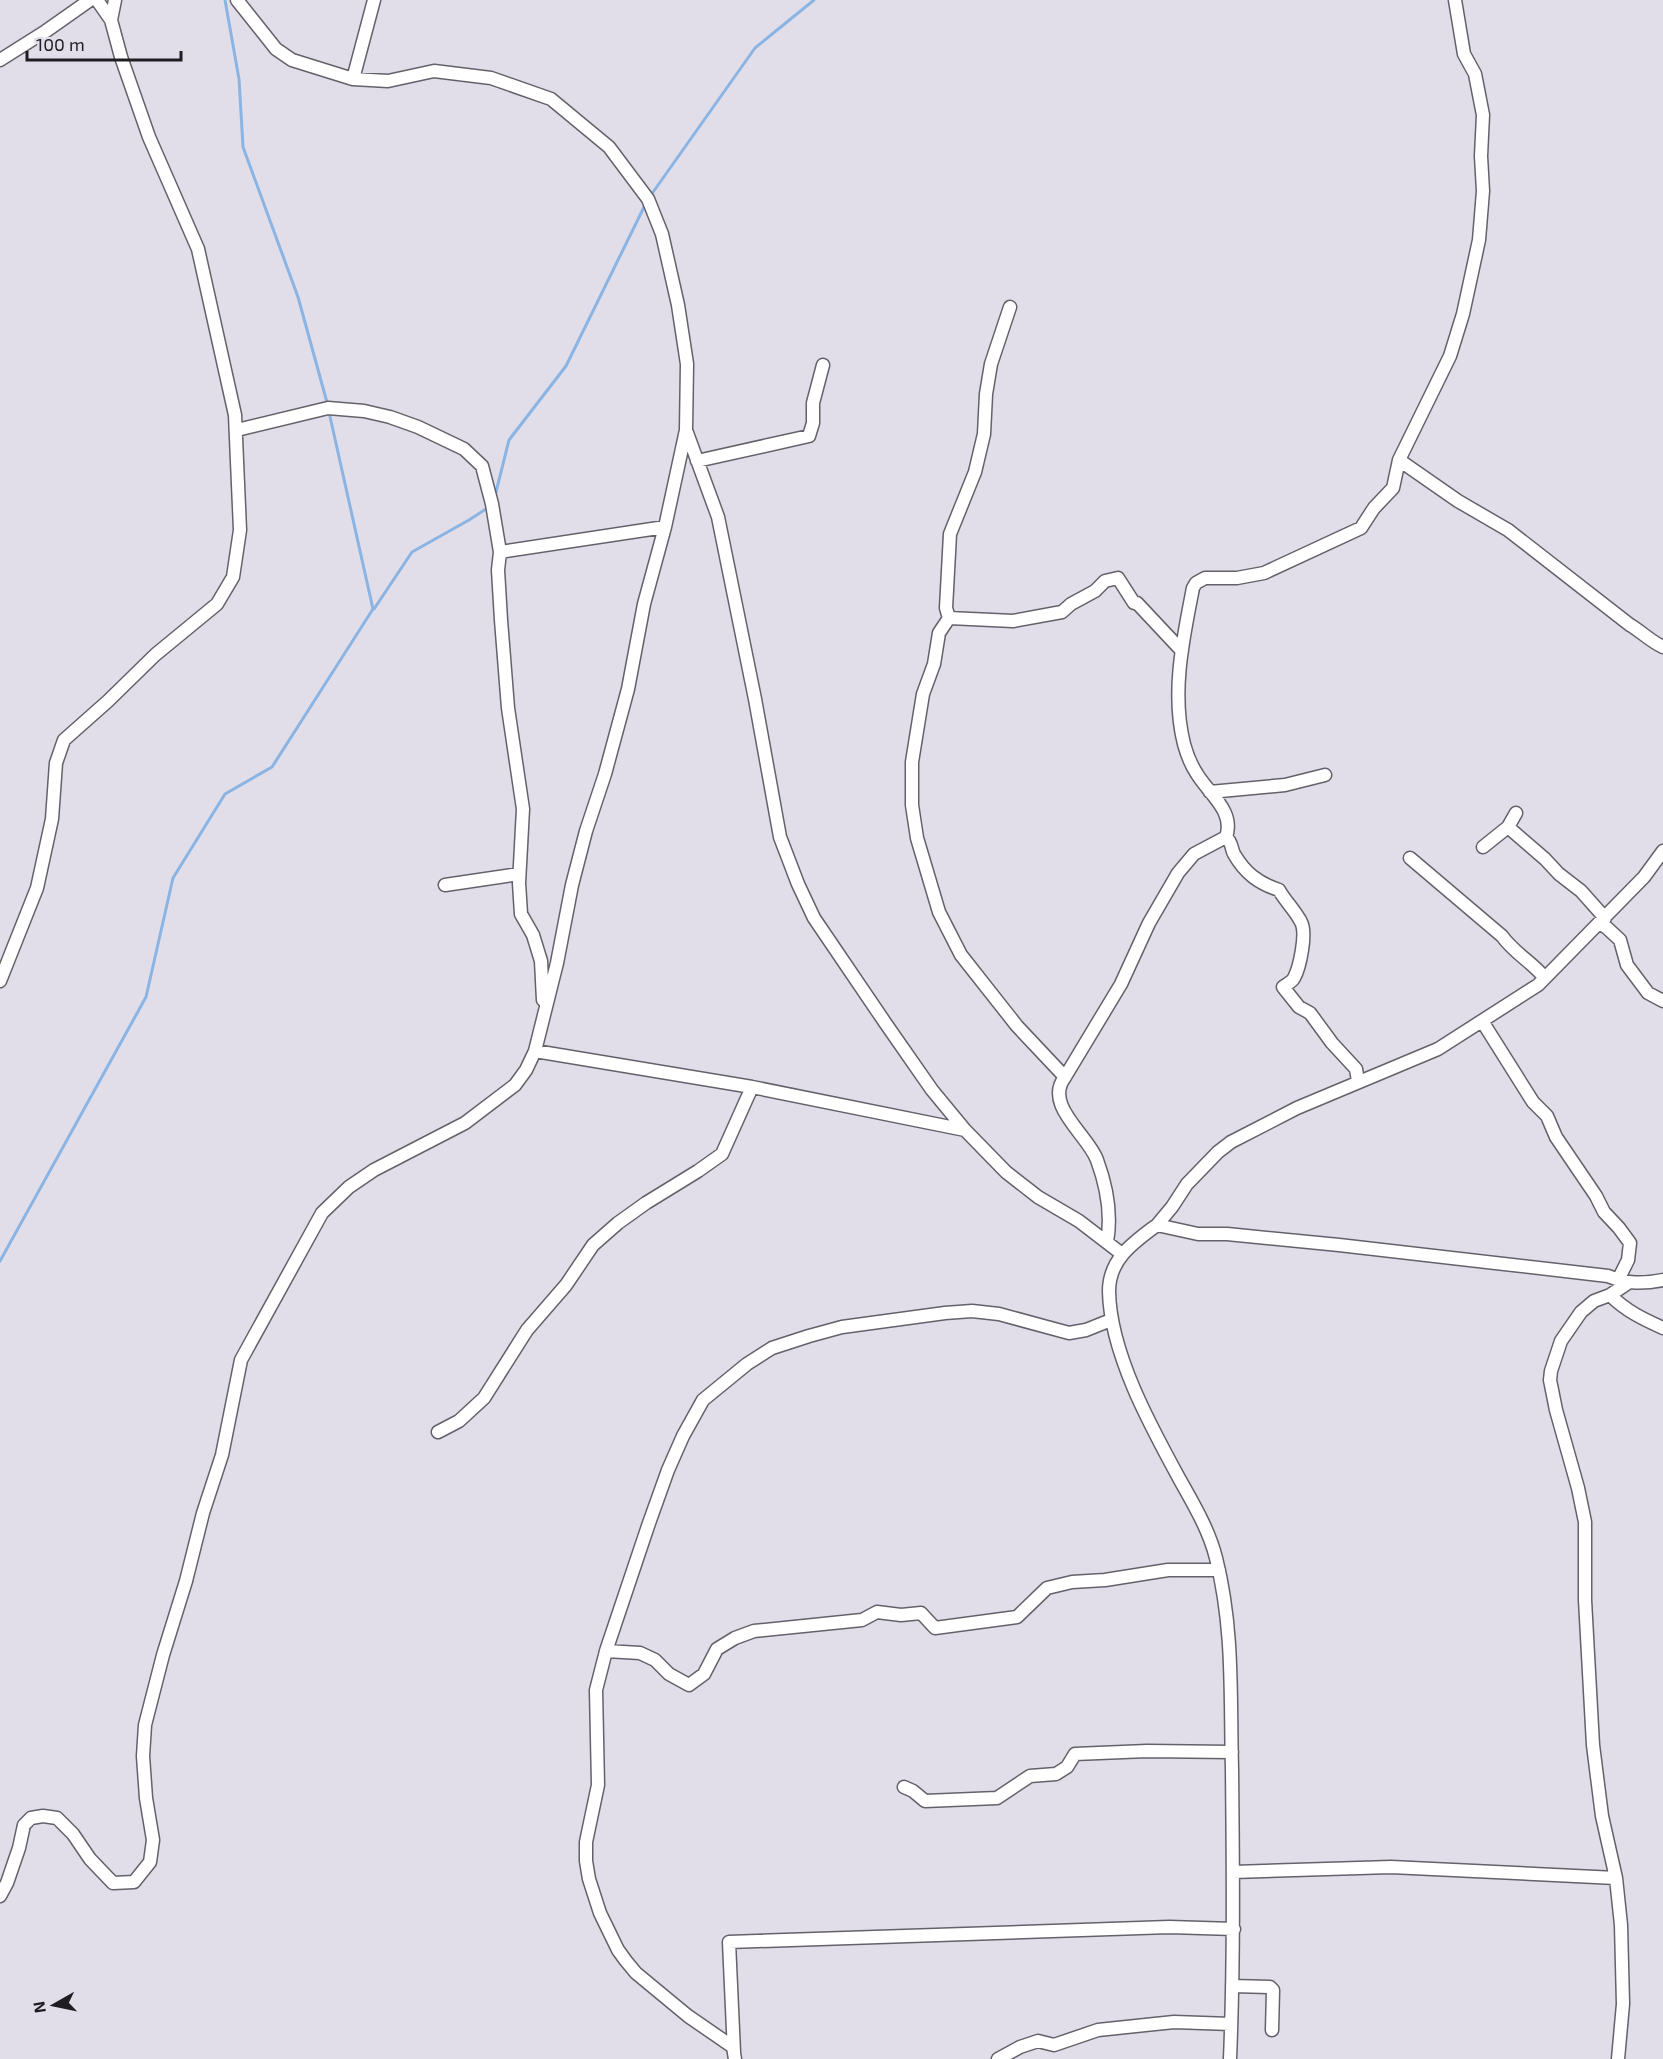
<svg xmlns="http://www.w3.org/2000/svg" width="1663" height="2059" font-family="'Exo 2',sans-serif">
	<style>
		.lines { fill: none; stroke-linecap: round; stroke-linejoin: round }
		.stream { stroke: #8ab4e3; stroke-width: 3 }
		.street-casing { stroke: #64616a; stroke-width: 15 }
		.street { stroke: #fff; stroke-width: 12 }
	</style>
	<rect width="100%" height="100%" fill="#e2dee9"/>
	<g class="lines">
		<path class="stream" d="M225,0L239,79L243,147L298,297L328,406
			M651,195L755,48L814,0
			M495,496L509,440L566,366L646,203
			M374,609L412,552L469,520L489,507
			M0,1261L146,997L173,878L225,794L272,767L373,609L329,412"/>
		<defs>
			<path id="street" d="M237,0L276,49L292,60L353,79L388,81L434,71L491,78L551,99L609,147L648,199L662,234L678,305L687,364L686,430L718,517L755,699L780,837L798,884L814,918L886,1024L932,1090L965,1130L1006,1172L1038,1197L1079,1221L1122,1254
				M111,20L115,0
				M0,60L46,31L90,0
				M353,79L374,0
				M1010,307L991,364L986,394L984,434L975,472L950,534L946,608L949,618L939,633L934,664L923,694L912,762V805L917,838L939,912L961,955L1017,1026L1065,1077C1043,1105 1088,1135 1097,1160C1107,1187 1112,1214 1107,1242
				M237,430L328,408L364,411L390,417L418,427L464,449L482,466L492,504L500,552L498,570L501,620L508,708L523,809L519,883L521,914L533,935L541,961L543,1000
				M1399,460L1458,501L1508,530L1630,625C1642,632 1650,641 1663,647
				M697,461L809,436L813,423V403L823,365
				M500,552L665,527
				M949,618L1013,621L1062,612L1071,604L1095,591L1105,581L1118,578L1134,603H1137L1182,651
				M1210,792L1285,785L1325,775
				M1508,827L1545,859L1559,874L1581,891L1605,918
				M1226,837C1232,842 1231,848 1234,854C1245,873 1258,883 1279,890C1285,901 1295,910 1301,922C1307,933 1300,967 1294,978C1292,982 1287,984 1283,987L1299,1007L1310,1013L1332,1043L1356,1069L1358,1081
				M1483,847L1508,827L1516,813
				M1410,858L1502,936C1514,953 1532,962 1545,978
				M445,885L519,874
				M1599,924L1606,927L1620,940L1627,965L1648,993L1663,1001
				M0,981L37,888L52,819L56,763L64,740L108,701L155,655L217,604L233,577L240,530L235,415L198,249L149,137L121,57L111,20L97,0
				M1482,1021L1533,1102L1547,1116L1556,1137L1596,1196L1604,1212L1619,1228L1630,1243L1628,1260L1618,1280
				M535,1051L752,1087L965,1130
				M1065,1077L1121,984L1149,923L1178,873L1194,854L1226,837C1235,811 1209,794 1197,774C1191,765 1187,755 1184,744C1171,693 1183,639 1193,588L1196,583L1205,578H1237L1264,573L1361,528L1374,508L1393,488L1399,460L1450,356L1463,314L1479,240L1483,191L1481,156L1483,115L1475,74L1464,54L1455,0
				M1157,1225L1172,1207L1187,1184L1218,1152L1231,1142L1297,1108L1438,1049L1538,985L1644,877L1663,851
				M1610,1295C1626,1311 1643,1319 1663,1328
				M438,1432L459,1421L484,1398L527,1330L566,1285L593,1245L618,1223L646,1203L698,1171L722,1154L752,1087
				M606,1651L640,1653L655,1660L669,1674L689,1685L704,1674L717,1649L735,1638L754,1631L862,1620L877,1612L901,1615L921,1613L935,1628L1017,1617L1047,1588L1072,1582L1105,1580L1168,1570H1219
				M904,1787L913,1791L925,1801L997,1798L1030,1776L1056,1774L1067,1767L1075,1754L1147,1751L1232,1752
				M1234,1872L1391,1867L1616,1878
				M0,1896L7,1883L19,1848L24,1825L31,1818L43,1816L57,1818L73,1834L90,1859L113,1883L134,1882L150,1862L153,1840L146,1798L143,1756L145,1725L163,1655L186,1581L203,1513L222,1455L241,1360L322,1213L349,1187L374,1170L465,1123L515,1085L526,1070L535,1051L557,963L572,885L586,831L605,774L628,689L644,604L665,527L686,430
				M1232,1986L1270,1987L1273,1990L1272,2030
				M734,2052L729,1942L1169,1927L1234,1929
				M735,2059L733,2047L688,2016L636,1973L626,1961L618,1950L600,1913L589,1879L586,1861V1842L598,1785L596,1690L606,1651L648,1526L668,1470L683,1436L703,1400L747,1364L772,1348L809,1336L842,1327L945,1313L972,1311L999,1314L1069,1333L1086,1330L1111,1320
				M998,2059L1020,2047L1038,2041L1054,2045L1098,2030L1174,2022L1231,2024
				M1230,2059C1234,1962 1233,1866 1232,1769C1230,1697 1234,1629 1216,1558C1209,1530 1194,1505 1180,1480C1151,1427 1110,1353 1109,1291C1109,1259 1134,1242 1157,1225L1198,1234H1227L1339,1245L1608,1276C1627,1284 1643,1284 1663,1280
				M1618,2059L1623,2004L1621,1925L1616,1878L1602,1816L1593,1745L1585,1600V1522L1578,1488L1556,1410L1550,1380L1551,1371L1561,1341L1581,1312L1594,1301L1610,1295L1628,1283"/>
		</defs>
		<use href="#street" class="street-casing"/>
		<use href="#street" class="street"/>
	</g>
	<g transform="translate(54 2005) rotate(261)" stroke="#e2dee9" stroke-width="4.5" paint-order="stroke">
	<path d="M0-4.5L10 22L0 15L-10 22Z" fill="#1e1d21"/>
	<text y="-9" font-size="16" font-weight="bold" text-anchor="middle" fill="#1e1d21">N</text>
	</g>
	<path d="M27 51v9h154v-9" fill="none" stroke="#1e1d21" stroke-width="3"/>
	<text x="36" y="51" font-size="18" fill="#1e1d21" stroke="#e2dee9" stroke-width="4.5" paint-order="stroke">100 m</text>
</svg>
